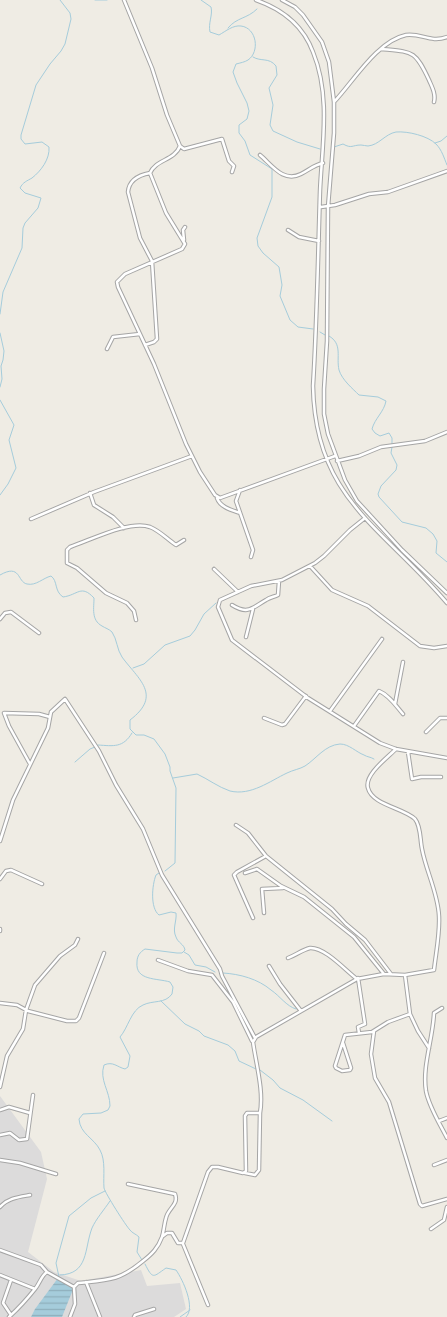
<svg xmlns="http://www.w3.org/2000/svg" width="447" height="1317" font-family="Raleway,sans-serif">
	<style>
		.residential { fill: #dcdbdb }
		.water { fill: url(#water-rules) }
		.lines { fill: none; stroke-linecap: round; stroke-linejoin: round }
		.stream { stroke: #a5ccdb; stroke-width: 1 }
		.minor-casing { stroke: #a5a5a5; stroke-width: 4.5 }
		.minor { stroke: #fff; stroke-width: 2.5 }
	</style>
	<defs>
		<pattern id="water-rules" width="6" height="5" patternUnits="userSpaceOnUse" patternTransform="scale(1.25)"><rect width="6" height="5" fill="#a5ccdb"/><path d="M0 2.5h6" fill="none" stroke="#8eafbc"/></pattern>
	</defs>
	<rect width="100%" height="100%" fill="#efece4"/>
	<path class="residential" d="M0,1096L41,1152L47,1179L28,1252L54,1272L81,1281L141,1270L147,1286L180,1283L186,1309L174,1317H0Z"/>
	<path class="water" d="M58,1278L74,1287L62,1317H31L35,1309Z"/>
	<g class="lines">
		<path class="stream" d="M95,0H107
			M201,0L211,7C213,15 208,23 210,32L219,35C226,31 233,25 241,26C257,28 260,52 248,60C245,62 240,63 236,64L233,72L237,83L247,103L249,111L247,119L239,125V133L245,141L250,155L272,169V197L257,238L258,246L263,253L279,267L282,285L280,296L290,320L298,327L313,329
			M228,28C237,17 247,19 257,9
			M253,57C261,62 269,57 276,66L277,75L269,88L273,105L270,125L273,131L297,142L320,149
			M435,143L441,141L447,136
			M334,147L343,144C352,149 352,145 361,145C363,145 366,146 368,146C379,145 385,134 396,132C408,131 428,136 436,144C442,150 444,158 447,165
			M0,314L3,292L22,248L23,228L25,223L38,208L41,198L25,193L20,188C23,182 27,181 32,178C41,171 50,159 49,147L42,142L25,144L21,139V135L36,85L50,64L61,51L65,44L71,19L70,13L60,0
			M320,332L325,335
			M0,333L4,351L3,360L1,366L2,379L0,387
			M329,336C343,344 336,357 339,370C342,380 353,389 359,395L378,397L386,401C384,412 375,418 372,429L375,433L380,436L389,433L392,438V444
			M0,400L14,425L9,440L16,468L8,484L0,495
			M392,447L391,453L397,465L396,470L381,486L378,494L379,497L402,522L426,528L433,534L437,541L436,553L447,562
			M0,575C21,563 17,582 27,584C36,586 43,578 51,576C58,581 54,591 63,597C78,595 81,584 94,598C94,608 91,620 102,626C105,628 109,629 112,632C117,639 117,650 122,657C138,679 163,695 130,720V729L136,735H144L154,739L165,754L170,767V771L176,788L175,863L165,871
			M133,668L144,664L165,645L190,636L195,630L204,614L216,603
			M98,745C114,746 123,748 132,733
			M75,762L90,749L95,747
			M173,778L197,774C208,779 218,787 230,791C251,796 270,781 287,773C293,770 300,769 305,766C316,759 325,745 340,744C349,744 356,752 364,755C367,757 371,757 374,759
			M184,952L189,955L195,965L206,967L215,972
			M223,973C240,974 258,979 271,990C280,996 286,1006 296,1009
			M161,1001L185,1024L199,1031L204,1036L228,1045L235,1051L239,1061L256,1069
			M260,1070L273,1080L280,1088L303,1100L332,1121
			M142,1260L137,1252L139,1237C136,1234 132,1233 130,1230C126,1226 105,1193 104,1188C103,1176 106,1161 100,1150C94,1138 80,1134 79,1119L83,1114L101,1113L108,1110L110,1106C110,1091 99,1080 104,1065C113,1061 117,1067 125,1069L128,1067L130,1056L120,1037C128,1028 131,1010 143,1005C153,1000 165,1004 172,994L173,987L170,982C157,978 135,981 137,962C137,956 140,952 145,949L177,953H182L185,950C184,944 178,943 176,937C172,929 177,921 176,913L171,912L159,915C150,908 152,885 156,875L159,873
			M145,1264C153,1280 153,1277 166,1268L176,1270C183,1280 196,1308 186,1317
			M60,1275C89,1274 84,1249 92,1228C96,1219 104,1210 110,1201
			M59,1277L56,1263L69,1216L91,1198L105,1191
			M180,1317L190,1310"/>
		<defs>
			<path id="minor" d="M124,0L152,68L167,115L180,146C175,160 155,160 150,173L166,213L185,244L182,249L125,274L117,282L118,287L154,364L186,444L200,472L215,495L220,498L335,456
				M256,0C282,9 303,25 313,52C331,96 322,145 320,191C318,256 317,321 313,386C315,499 383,527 447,603
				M282,0L295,7L303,15L322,42L329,62L334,102V133L328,207L327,341L324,389V414L328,434L345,480L357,501L402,550L447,593
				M381,49C413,52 415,50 429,80C432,87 436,94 434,102
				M334,102C353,82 377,41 406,35C422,33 430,43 447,37
				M180,146L184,149L222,139L229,161L234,166L232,172
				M260,155C272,165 283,183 301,174C309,170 314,165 323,163
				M321,207L335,205L369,194L388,192L447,171
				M288,230L299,237L319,241
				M184,240L183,230L185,227
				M145,345L154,342L157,339L152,261L140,238L128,192C129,180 139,175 150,173
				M107,349L113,337L140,334
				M337,461L359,456L381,447L425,441L447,432
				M240,490L236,501L253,550L251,557
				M90,493L94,505L113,517L124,528
				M217,498C220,507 231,510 240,513
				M365,518L350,530L324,556L315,563L282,580L251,586L220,600L218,607L232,640L308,698L380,743L396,749L447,758
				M31,519L94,492L192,456
				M310,566L332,590L368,606L420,646L434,648L447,646
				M214,569L238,592
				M232,605C248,615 252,608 266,600C270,597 274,597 278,595L279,581
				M0,619L5,613L11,612L39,633
				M136,620L134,611L127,603L106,593L77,568L67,563V550L70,547C91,540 129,520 150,527C160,531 167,539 176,545L184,540
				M246,637L253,609
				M395,704L403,662
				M330,711L382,639
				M264,718L282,725L285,724L306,696
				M354,726L379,691C389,695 396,706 403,714
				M426,732L440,718H447
				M408,752L412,779L421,777H441
				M30,764L9,726L4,713L39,714L50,717
				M236,825L248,833L266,856L332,909L346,924L365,940L391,974
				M0,841L13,800L48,728L51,712L65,699L99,751L116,785L143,829L162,875L220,969L222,976L255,1038
				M245,873L257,869L281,886L304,897L354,937L384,974
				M0,879L6,871L11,870L42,884
				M264,913L262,889L283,888
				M253,918L234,875L237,872L266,856
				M0,929V931
				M288,958C296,955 302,950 310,948C325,947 346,971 357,979
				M158,960L188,971L212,975L233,1002L252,1041
				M269,966L280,984L301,1011
				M405,975L410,1014L418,1031L429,1048
				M358,978L365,1024L358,1027L359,1033
				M0,1003L17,1005L28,1011L67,1021H76L79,1018L104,953
				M442,1008L434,1013C433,1039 422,1066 426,1091C429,1107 440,1124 447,1138
				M374,1031L371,1054L375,1078L389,1102L420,1204L422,1206L447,1199
				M343,1043L351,1068L350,1070L342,1071L336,1068L335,1066L345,1035L372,1032L388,1022L410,1014
				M0,1087L7,1056L23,1029L26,1010L35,985L60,956L75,945L78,939
				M0,1110L9,1107L30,1113
				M439,1121L447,1118
				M0,1135L10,1133L19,1140L27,1139L33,1095
				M0,1160L20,1163L56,1174
				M434,1165L447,1160
				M245,1173L255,1175L259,1170L260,1113
				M0,1207C8,1198 19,1197 30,1195
				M431,1229L444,1220L447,1207
				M163,1236L167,1233H172L178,1243H183L208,1172L212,1167H218L243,1173L246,1171L245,1116L247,1113H260C264,1091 256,1064 253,1042L256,1037L357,979L384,974L405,975L434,970C436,952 440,934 439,916C438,893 426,871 422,849C420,840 421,826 415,819C404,808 372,805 368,788C364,775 387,758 396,749
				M183,1244L208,1305
				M0,1250L41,1265L47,1272L74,1287
				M0,1275L35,1289
				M11,1280L3,1303L11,1315
				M86,1282L100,1317
				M74,1287L78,1283C108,1280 119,1281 143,1261C152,1254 158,1248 162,1237C164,1231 164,1224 166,1218C168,1208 179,1205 175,1194L128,1184
				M9,1317C19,1308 27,1299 35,1289C40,1283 41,1276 47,1272
				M70,1317L75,1304L74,1287
				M134,1317L135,1315L154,1309"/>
		</defs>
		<use href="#minor" class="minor-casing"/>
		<use href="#minor" class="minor"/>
	</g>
</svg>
